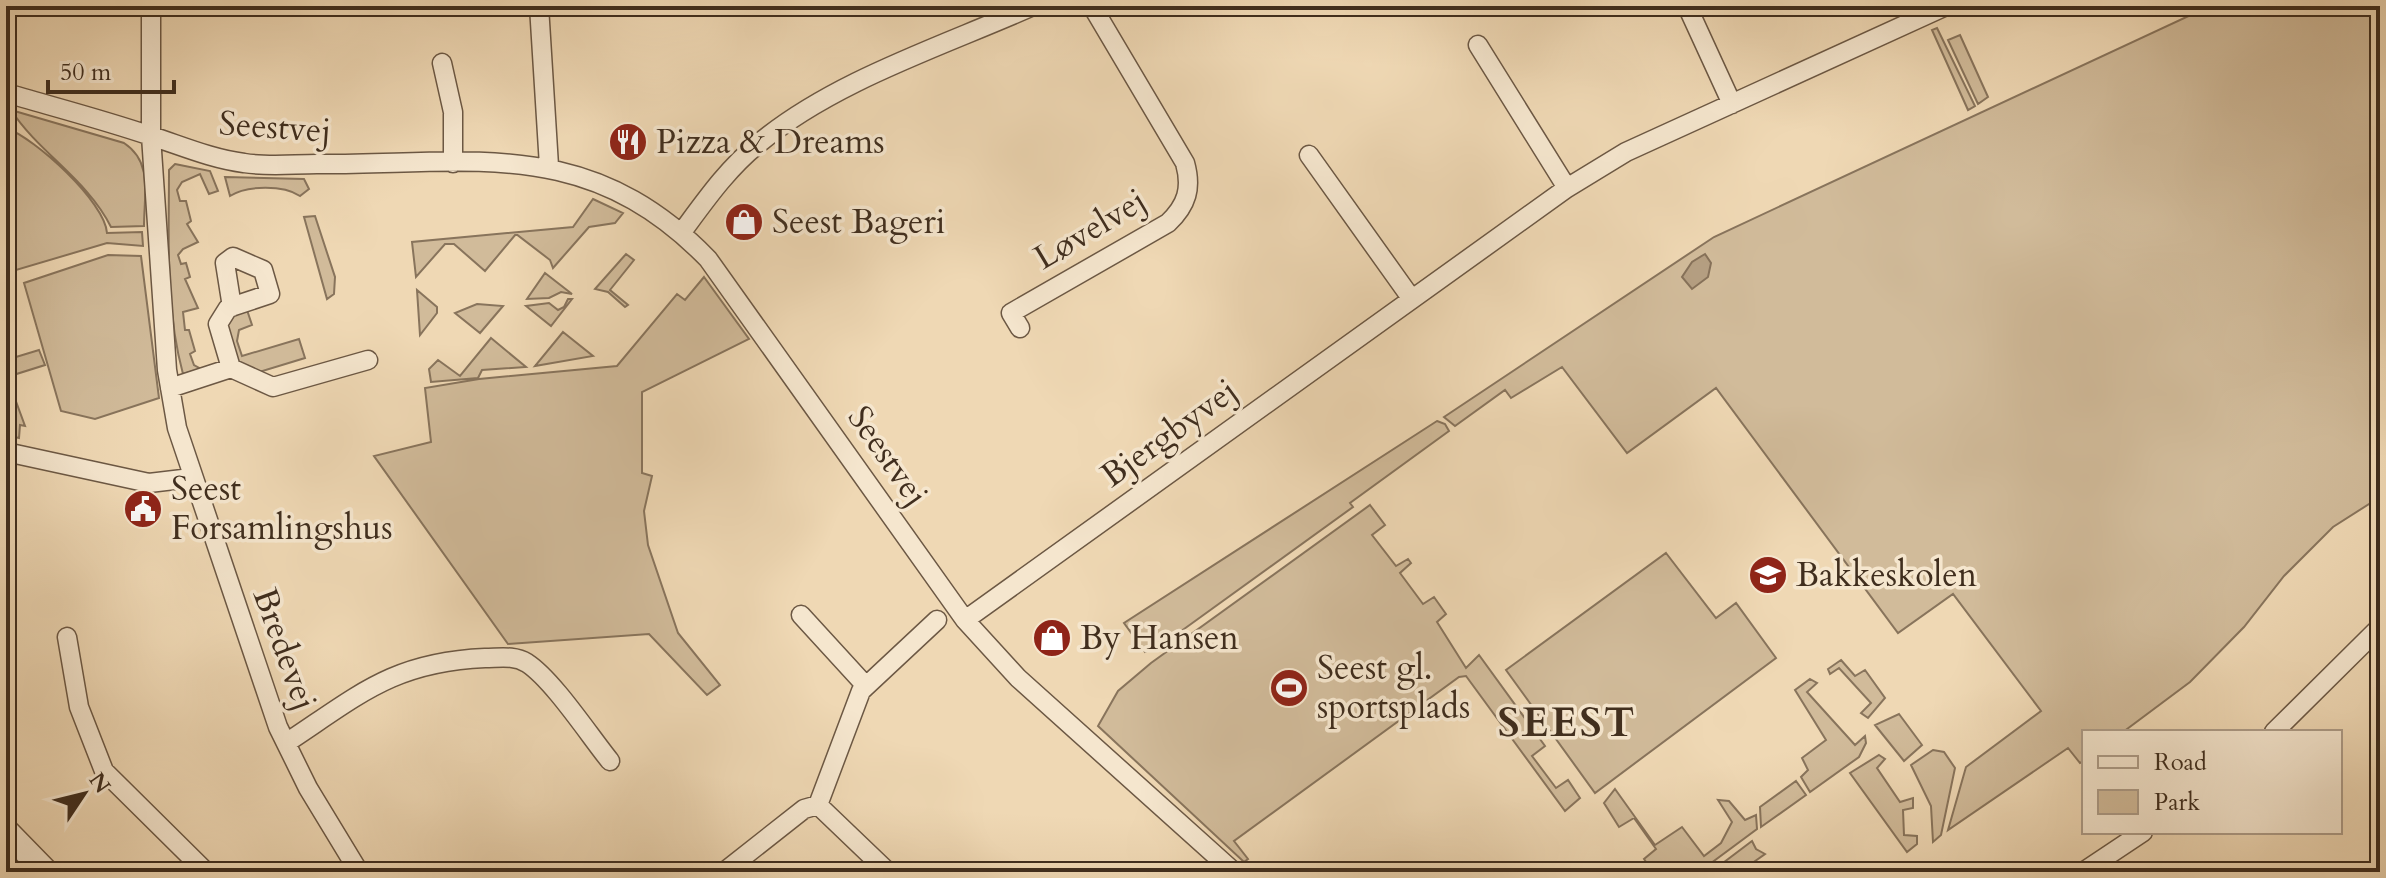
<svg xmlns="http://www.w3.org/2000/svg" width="2386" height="878" font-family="Cardo,serif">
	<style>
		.green { fill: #d1bb9a; stroke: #88745c; stroke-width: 2 }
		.water { fill: #b49e81; stroke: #867159; stroke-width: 2 }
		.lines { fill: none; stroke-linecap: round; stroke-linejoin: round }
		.minor-casing { stroke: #6c5844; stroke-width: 21 }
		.tertiary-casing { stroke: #6c5844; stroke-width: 27 }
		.minor { stroke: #f5e6ce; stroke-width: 18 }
		.tertiary { stroke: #f5e6ce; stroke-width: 24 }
		.labels { text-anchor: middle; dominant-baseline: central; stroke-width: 7; stroke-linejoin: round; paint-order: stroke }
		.street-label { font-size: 34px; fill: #402e1e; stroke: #f5e6ce }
		.poi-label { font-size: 34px; fill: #402e1e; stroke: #f5e6ce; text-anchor: start }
		.district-label { font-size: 42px; font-weight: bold; letter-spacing: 2px; fill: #402e1e; stroke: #f5e6ce }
	</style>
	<rect width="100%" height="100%" fill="#efd8b4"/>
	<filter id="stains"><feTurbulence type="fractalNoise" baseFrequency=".0025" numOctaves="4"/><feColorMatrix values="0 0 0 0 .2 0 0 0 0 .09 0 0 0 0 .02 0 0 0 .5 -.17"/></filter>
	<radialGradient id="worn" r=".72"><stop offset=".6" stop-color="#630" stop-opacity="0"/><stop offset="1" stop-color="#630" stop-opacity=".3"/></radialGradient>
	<path class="green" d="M2210,6H2380V497L2333,527L2284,576L2244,627L2190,682L2123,732H2084V761L2080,763L2068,748L1948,830L1966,767L2041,711L1953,594L1898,633L1716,388L1627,453L1562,367L1511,398L1505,390L1455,426L1444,417L1714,237Z
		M1937,28L1975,106L1968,110L1932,30Z
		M1960,35L1988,97L1978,104L1948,40Z
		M11,110L124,143C153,162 144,194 144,226L111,227C87,179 39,153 11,110Z
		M6,128C35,138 105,202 107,233L142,232L143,246L107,243L6,273Z
		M175,164L210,171L218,191L209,194L200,174L182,182L177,190L180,201H186L191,221L187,224L198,242L183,249L178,255L181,264L186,263L190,277L185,279L198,308L183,312L185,330H189L195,351L190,354L194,365L201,369L183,374C165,307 169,239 169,170Z
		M225,177L304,179L309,189L300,196C284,185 247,185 230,196Z
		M593,199L623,213L615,223L589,227L553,268L550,260L516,234L485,271L454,244H445L416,277L412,242L573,227Z
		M315,216L335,277L334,294L327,299L304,217Z
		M626,254L634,260L610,290L628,305L625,307L608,292L595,289Z
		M108,255L141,256L159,398L95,419L61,411L24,283Z
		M545,273L572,294L561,292L549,298L527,299Z
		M704,277L749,339L642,392V473L652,476L644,511L648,545L678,633L720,685L707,695L649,634L508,644L374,456L431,442L425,388L479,379L617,366L677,294L685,300Z
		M417,290L437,307V313L420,335Z
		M568,299H572L551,326L526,306L549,303L558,310L564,307Z
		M477,304L503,306L480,333L455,313Z
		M247,310L252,325L239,330L237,341L242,356L299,339L305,358L256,373L236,364L225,325L229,316Z
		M563,332L593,356L535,366Z
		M491,338L526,367L482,370L478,378L431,382L429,369L438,360L460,376Z
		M39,350L45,365L7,377L25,426L20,425L19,438L6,435V360Z
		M1437,421L1445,424L1449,431L1350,503L1353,507L1173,637L1145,652L1124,623Z
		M1370,505L1385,525L1372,535L1396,566L1408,559L1411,563L1400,573L1423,604L1434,597L1446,614L1437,622L1466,668L1479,655L1545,746L1532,756L1556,788L1568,780L1580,798L1565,811L1466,676L1459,677L1234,841L1248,859L1244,862L1098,726L1118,691L1151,663Z
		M1666,553L1716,618L1736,603L1776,658L1595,793L1506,670Z
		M1841,660L1855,676L1865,670L1885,698L1868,718L1861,713L1871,703L1839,668L1830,674L1828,669Z
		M1810,679L1817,683L1807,692L1855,745L1865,736L1866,743L1859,757L1810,792L1801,777L1808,770L1802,758L1826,740L1795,690Z
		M1899,714L1922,745L1904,761L1875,725Z
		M1933,750L1944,752L1955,768L1941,835L1933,842L1931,806L1911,765Z
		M1879,755L1885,759L1877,768L1900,802L1913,798V808L1903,810L1904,835L1917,836V844L1907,852L1850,773Z
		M1796,781L1806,795L1761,827L1760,807Z
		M1615,789L1655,845L1682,827L1704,856L1721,843L1732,822L1718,800L1729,801L1745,820L1756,815L1757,829L1699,872H1653L1644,859L1656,849L1634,818L1619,827L1604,803Z
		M1752,841L1756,849L1765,854L1751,864L1756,872H1711Z"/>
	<path class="water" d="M1705,254L1711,263L1708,277L1692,289L1682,277L1692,262Z"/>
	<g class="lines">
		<defs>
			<path id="minor" d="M151,6V136L167,370L177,428L278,727L308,788L359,872
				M539,6L549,166
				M1687,6L1732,104
				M1478,45L1567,188
				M442,63L453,112V163
				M6,93C54,107 104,120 151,136C182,146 212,159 244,163C268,167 293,164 317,164C473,165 587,135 708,259L965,620L1018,678L1234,872
				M1309,155L1411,298
				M682,232C705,201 727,169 758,144C833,81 943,46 1033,6
				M232,307L225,263L233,257L263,270L270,294L228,308L218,324L231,368L273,387L368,360
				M1020,328L1011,313L1168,223C1187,205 1192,188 1185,163L1092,6
				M170,388L231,368
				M6,452L149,483L191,478
				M801,615L866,686
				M965,620L1567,188L1626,152L1946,6
				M67,637L79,707L104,771L206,872
				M2274,732L2380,627
				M286,743C359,695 393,662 485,658C499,658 514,655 527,663C553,680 589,735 610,761
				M818,805L888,872
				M724,872L804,809L818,805L861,691L937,620
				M2083,872L2143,832"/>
			<path id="tertiary" d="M6,831L46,872"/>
		</defs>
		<use href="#minor" class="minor-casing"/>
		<use href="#tertiary" class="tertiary-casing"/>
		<use href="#minor" class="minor"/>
		<use href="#tertiary" class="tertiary"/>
	</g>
	<defs>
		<symbol id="restaurant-disc" viewBox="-11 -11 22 22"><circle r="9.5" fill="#8f2418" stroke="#f5e6ce"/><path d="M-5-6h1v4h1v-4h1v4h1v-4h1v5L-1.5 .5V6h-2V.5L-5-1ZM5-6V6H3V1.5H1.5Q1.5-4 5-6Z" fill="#fff"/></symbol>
		<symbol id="shop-disc" viewBox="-11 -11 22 22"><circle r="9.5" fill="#8f2418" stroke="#f5e6ce"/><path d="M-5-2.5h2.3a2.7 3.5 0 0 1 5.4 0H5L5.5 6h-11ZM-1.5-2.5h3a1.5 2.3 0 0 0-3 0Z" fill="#fff"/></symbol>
		<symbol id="civic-disc" viewBox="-11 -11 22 22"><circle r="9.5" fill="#8f2418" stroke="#f5e6ce"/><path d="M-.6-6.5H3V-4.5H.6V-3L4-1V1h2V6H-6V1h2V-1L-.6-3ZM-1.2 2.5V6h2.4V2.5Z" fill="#fff"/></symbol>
		<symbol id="school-disc" viewBox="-11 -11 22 22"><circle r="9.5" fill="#8f2418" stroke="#f5e6ce"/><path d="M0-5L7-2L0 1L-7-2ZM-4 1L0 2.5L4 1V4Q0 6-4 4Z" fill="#fff"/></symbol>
		<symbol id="stadium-disc" viewBox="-11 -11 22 22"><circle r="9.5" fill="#8f2418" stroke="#f5e6ce"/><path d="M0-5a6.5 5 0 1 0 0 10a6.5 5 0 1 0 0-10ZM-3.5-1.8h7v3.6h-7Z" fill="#fff"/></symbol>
	</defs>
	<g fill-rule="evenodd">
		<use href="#restaurant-disc" x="606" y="120" width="44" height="44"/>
		<use href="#shop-disc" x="722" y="200" width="44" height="44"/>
		<use href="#civic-disc" x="121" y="487" width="44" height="44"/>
		<use href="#school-disc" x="1746" y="553" width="44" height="44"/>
		<use href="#shop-disc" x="1030" y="616" width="44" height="44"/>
		<use href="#stadium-disc" x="1267" y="666" width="44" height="44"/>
	</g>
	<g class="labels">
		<g class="street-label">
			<text transform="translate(275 127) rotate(4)">Seestvej</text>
			<text transform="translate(1090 229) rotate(-31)">Løvelvej</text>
			<text transform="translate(1169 433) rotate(-36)">Bjergbyvej</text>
			<text transform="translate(888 456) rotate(55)">Seestvej</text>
			<text transform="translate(285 649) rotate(70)">Bredevej</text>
		</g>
		<g class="poi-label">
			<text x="656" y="142">Pizza &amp; Dreams</text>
			<text x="772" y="222">Seest Bageri</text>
			<text x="171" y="489">Seest<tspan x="171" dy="39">Forsamlingshus</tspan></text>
			<text x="1796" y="575">Bakkeskolen</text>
			<text x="1080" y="638">By Hansen</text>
			<text x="1317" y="668">Seest gl.<tspan x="1317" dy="39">sportsplads</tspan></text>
		</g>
		<g class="district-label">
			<text x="1567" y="722">SEEST</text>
		</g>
	</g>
	<rect width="2386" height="878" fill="none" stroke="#efd8b4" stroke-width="32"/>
	<rect x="8" y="8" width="2370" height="862" fill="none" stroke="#402e1e" stroke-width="4"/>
	<rect x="16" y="16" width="2354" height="846" fill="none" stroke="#402e1e" stroke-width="2"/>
	<rect x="2082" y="730" width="260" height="104" fill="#f5e6ce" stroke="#ad9c88" stroke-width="2"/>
	<rect x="2098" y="756" width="40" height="12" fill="#f5e6ce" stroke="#ad9c88" stroke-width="2"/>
	<text x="2154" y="770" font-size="24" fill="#402e1e">Road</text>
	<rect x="2098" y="790" width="40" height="24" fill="#d1bb9a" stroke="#ad9c88" stroke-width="2"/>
	<text x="2154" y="810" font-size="24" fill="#402e1e">Park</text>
	<g transform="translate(84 794) rotate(55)" stroke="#f5e6ce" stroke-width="6" paint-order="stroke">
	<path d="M0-6L14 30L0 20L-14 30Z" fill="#402e1e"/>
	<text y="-12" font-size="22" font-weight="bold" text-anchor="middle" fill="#402e1e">N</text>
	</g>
	<path d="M48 80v12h126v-12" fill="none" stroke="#402e1e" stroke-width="4"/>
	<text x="60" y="80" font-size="24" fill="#402e1e" stroke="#f5e6ce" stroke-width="6" paint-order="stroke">50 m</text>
	<rect width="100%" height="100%" filter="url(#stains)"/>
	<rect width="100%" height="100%" fill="url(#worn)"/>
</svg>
